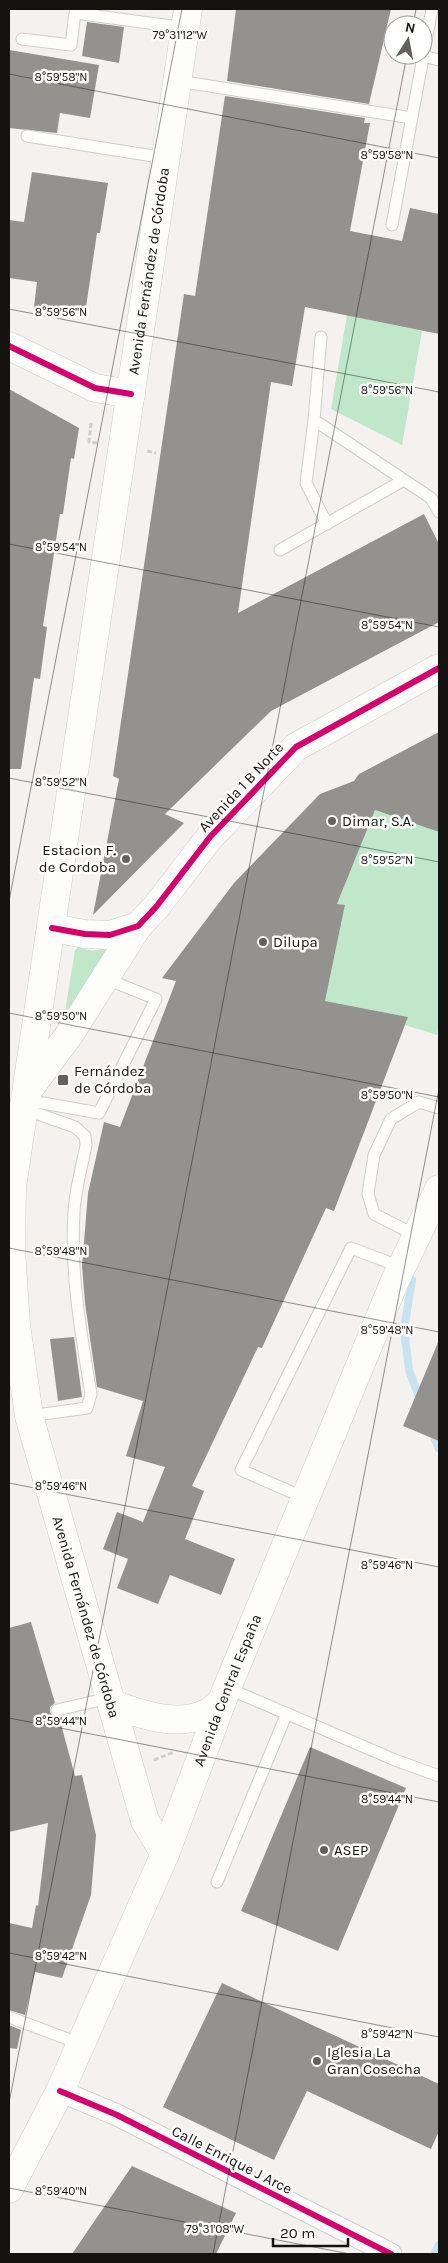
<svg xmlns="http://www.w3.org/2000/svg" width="448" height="2263" font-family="Karla,sans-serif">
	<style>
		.green { fill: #c1e7cb }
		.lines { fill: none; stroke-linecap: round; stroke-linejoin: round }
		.stream { stroke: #c9e2f2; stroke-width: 8 }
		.building { fill: #94928f }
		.lane-casing { stroke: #d0cecc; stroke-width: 13 }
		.street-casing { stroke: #d0cecc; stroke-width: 23 }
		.secondary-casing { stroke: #d0cecc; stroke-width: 29 }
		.path { stroke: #d0cfce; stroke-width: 3; stroke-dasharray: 5 2.5; stroke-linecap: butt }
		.lane { stroke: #fdfdfc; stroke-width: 11 }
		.street { stroke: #fdfdfc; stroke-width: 21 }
		.secondary { stroke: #fdfdfc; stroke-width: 28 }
		.cycleway-casing { stroke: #fff; stroke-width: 9 }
		.cycleway { stroke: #d6006c; stroke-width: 6 }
		.ticks { fill: none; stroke: #151310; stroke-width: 1; stroke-opacity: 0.45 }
		.poi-dot { fill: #63615e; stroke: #fff; stroke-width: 2 }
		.labels { text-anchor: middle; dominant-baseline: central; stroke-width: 5; stroke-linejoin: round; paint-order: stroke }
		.street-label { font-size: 15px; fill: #151310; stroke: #fff }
		.poi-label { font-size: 15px; fill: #151310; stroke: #fff; text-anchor: start }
		.ticks-label { font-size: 12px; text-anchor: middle; fill: #151310; stroke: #fff; stroke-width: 5; stroke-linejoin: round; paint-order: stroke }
	</style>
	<rect width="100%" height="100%" fill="#f4f1ee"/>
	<path class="green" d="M347,315L422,331L402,445L331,409Z
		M375,810L439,832V1023L437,1035L405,1025L408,1017L325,1001L345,906L337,904Z
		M78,947L92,951L112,947L64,1018L75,950Z"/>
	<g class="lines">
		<path class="stream" d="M412,1280L404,1329L409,1370L420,1400
			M431,1430L439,1449
			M434,2254L439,2245"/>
	</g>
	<path class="building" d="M236,9H391L369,104L227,81Z
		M87,22L124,27L119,63L82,56Z
		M9,50L99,65L90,118L60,113L57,133L9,128Z
		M225,96L365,118L364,123H370L350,231L402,241L410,208L439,214V334L305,307L292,386L271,382L238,613L424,514L439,544V622L271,711L165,814L184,823L93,915L119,779L113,776L184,294L195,296Z
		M32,172L108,183L100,233H97L85,314L34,307L37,282L9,278V220L24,222Z
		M9,389L79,428L74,459L71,458L63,514H60L43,626L47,627L40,679L34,678L21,769H9Z
		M439,732V832L375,810L337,904L345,905L325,1001L408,1017L334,1211L326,1208L262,1348L258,1347L192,1486L204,1491L185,1539L235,1559L221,1595L170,1575L158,1604L117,1588L128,1559L103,1549L117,1512L143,1522L165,1467L126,1456L143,1401L97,1387L85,1303L82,1266L88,1193L104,1122L120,1127L176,981L162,978L234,883L320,794L354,781L359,774Z
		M74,1337L82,1397L58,1401L50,1339Z
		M439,1340V1441L403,1426Z
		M31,1622L55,1703L50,1707V1712L54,1717H59L75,1776L82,1775L96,1835L91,1895L62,1978L35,1972L25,2015L9,2010V1923L32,1928L36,1905L38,1906L48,1823L9,1832V1628Z
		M310,1747L406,1788L338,1951L241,1911Z
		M222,1983L439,2084V2131L431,2149L307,2091L274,2160L163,2107Z
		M9,2025L21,2030L17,2049L9,2048Z
		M132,2166L236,2213L216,2254H72Z"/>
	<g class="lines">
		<defs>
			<path id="lane" d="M22,39L71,45L75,13L186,28
				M423,56L439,60
				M178,81L412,118
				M27,136L166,158
				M392,225L432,9
				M321,337L314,420L431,498L439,512
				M314,420L306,483L327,524
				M280,550L404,480
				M26,1100L99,1113L156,999L104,978
				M24,1109L75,1127L85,1136L86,1145C82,1167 75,1190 74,1212C70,1274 81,1333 91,1394L87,1408L29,1416
				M417,1236L374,1214L368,1194L374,1155L391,1119L419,1102L439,1108
				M305,1498L241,1470L351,1248L401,1267
				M227,1688L395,1760L439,1776
				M57,1710L109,1698
				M217,1882L287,1713
				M9,2017L81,2044"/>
			<path id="street" d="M60,2091L117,2115L391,2254"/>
			<g id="secondary">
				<path d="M9,346L95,388L131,394"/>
				<path d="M52,928L85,934L110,935L138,926L156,907L210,837L296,747L439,668"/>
				<path d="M29,1089L69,1035L138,926"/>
				<path d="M112,1704C141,1714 177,1728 207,1713C212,1711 218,1705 222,1701"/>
				<path id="s1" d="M165,1854L145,1821L29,1416L16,1325L11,1251L12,1187L188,9"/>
				<path id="s2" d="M9,2189L60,2091L165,1854L227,1688L394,1283L439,1189"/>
			</g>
		</defs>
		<use href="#lane" class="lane-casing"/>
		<use href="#street" class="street-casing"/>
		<use href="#secondary" class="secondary-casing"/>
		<path class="path" d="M91,423L89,442L97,443
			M147,451L156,453
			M154,1760L174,1752"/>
		<use href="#lane" class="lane"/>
		<use href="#street" class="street"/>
		<use href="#secondary" class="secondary"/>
		<defs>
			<path id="cycleway" d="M9,346L95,388L131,394
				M52,928L85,934L110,935L138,926L156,907L210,837L296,747L439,668
				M60,2091L117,2115L391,2254"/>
		</defs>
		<use href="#cycleway" class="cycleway-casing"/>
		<use href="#cycleway" class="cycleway"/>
	</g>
	<path class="ticks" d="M413,25L416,9M9,74L439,158M9,309L439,392M9,544L439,627M9,778L439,862M9,901L182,9M9,1013L439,1097M9,1248L439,1332M9,1483L439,1567M9,1718L439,1802M9,1953L439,2037M9,2103L407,55M9,2188L350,2254M213,2254L439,1089"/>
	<g class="poi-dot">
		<circle cx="332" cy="821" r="5"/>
		<circle cx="126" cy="859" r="5"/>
		<circle cx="263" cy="942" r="5"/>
		<rect x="57" y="1074" width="12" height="12" rx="2.5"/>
		<circle cx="324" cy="1850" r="5"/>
		<circle cx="317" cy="2061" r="5"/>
	</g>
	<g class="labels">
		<g class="street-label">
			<text stroke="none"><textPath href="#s1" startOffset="1616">Avenida Fernández de Córdoba</textPath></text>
			<text transform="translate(241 787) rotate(-47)">Avenida 1 B Norte</text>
			<text transform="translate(86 1617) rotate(74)">Avenida Fernández de Córdoba</text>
			<text stroke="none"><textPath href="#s2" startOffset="545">Avenida Central España</textPath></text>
			<text transform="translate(232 2160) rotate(27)">Calle Enrique J Arce</text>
		</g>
		<g class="poi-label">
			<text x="342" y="821">Dimar, S.A.</text>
			<text x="116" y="850" text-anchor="end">Estacion F.<tspan x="116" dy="17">de Cordoba</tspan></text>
			<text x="273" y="942">Dilupa</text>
			<text x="74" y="1071">Fernández<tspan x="74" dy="17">de Córdoba</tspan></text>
			<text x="334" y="1850">ASEP</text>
			<text x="327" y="2052">Iglesia La<tspan x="327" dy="17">Gran Cosecha</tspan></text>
		</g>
	</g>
	<g class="ticks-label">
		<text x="180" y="39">79°31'12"W</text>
		<text x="61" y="81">8°59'58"N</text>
		<text x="387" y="159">8°59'58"N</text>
		<text x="61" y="316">8°59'56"N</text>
		<text x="387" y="394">8°59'56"N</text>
		<text x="61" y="551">8°59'54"N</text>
		<text x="387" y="629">8°59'54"N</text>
		<text x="61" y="786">8°59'52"N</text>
		<text x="387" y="864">8°59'52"N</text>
		<text x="61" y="1020">8°59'50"N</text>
		<text x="387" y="1099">8°59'50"N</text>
		<text x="61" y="1255">8°59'48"N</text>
		<text x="387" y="1334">8°59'48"N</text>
		<text x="61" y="1490">8°59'46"N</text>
		<text x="387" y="1569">8°59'46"N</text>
		<text x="61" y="1725">8°59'44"N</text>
		<text x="387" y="1803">8°59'44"N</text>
		<text x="61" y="1960">8°59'42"N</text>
		<text x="387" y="2038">8°59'42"N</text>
		<text x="61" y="2195">8°59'40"N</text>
		<text x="215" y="2233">79°31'08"W</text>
	</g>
	<rect width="448" height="2263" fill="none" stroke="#151310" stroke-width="20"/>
	<g transform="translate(408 40) rotate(11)"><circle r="24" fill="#ffffff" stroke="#a1a19f"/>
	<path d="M0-4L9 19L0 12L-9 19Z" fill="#63615e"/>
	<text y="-8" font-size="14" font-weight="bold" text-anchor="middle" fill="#151310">N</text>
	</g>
	<path d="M273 2238v8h75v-8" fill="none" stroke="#151310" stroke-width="2.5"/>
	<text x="280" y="2238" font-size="15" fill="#151310" stroke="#ffffff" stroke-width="4" paint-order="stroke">20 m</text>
</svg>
